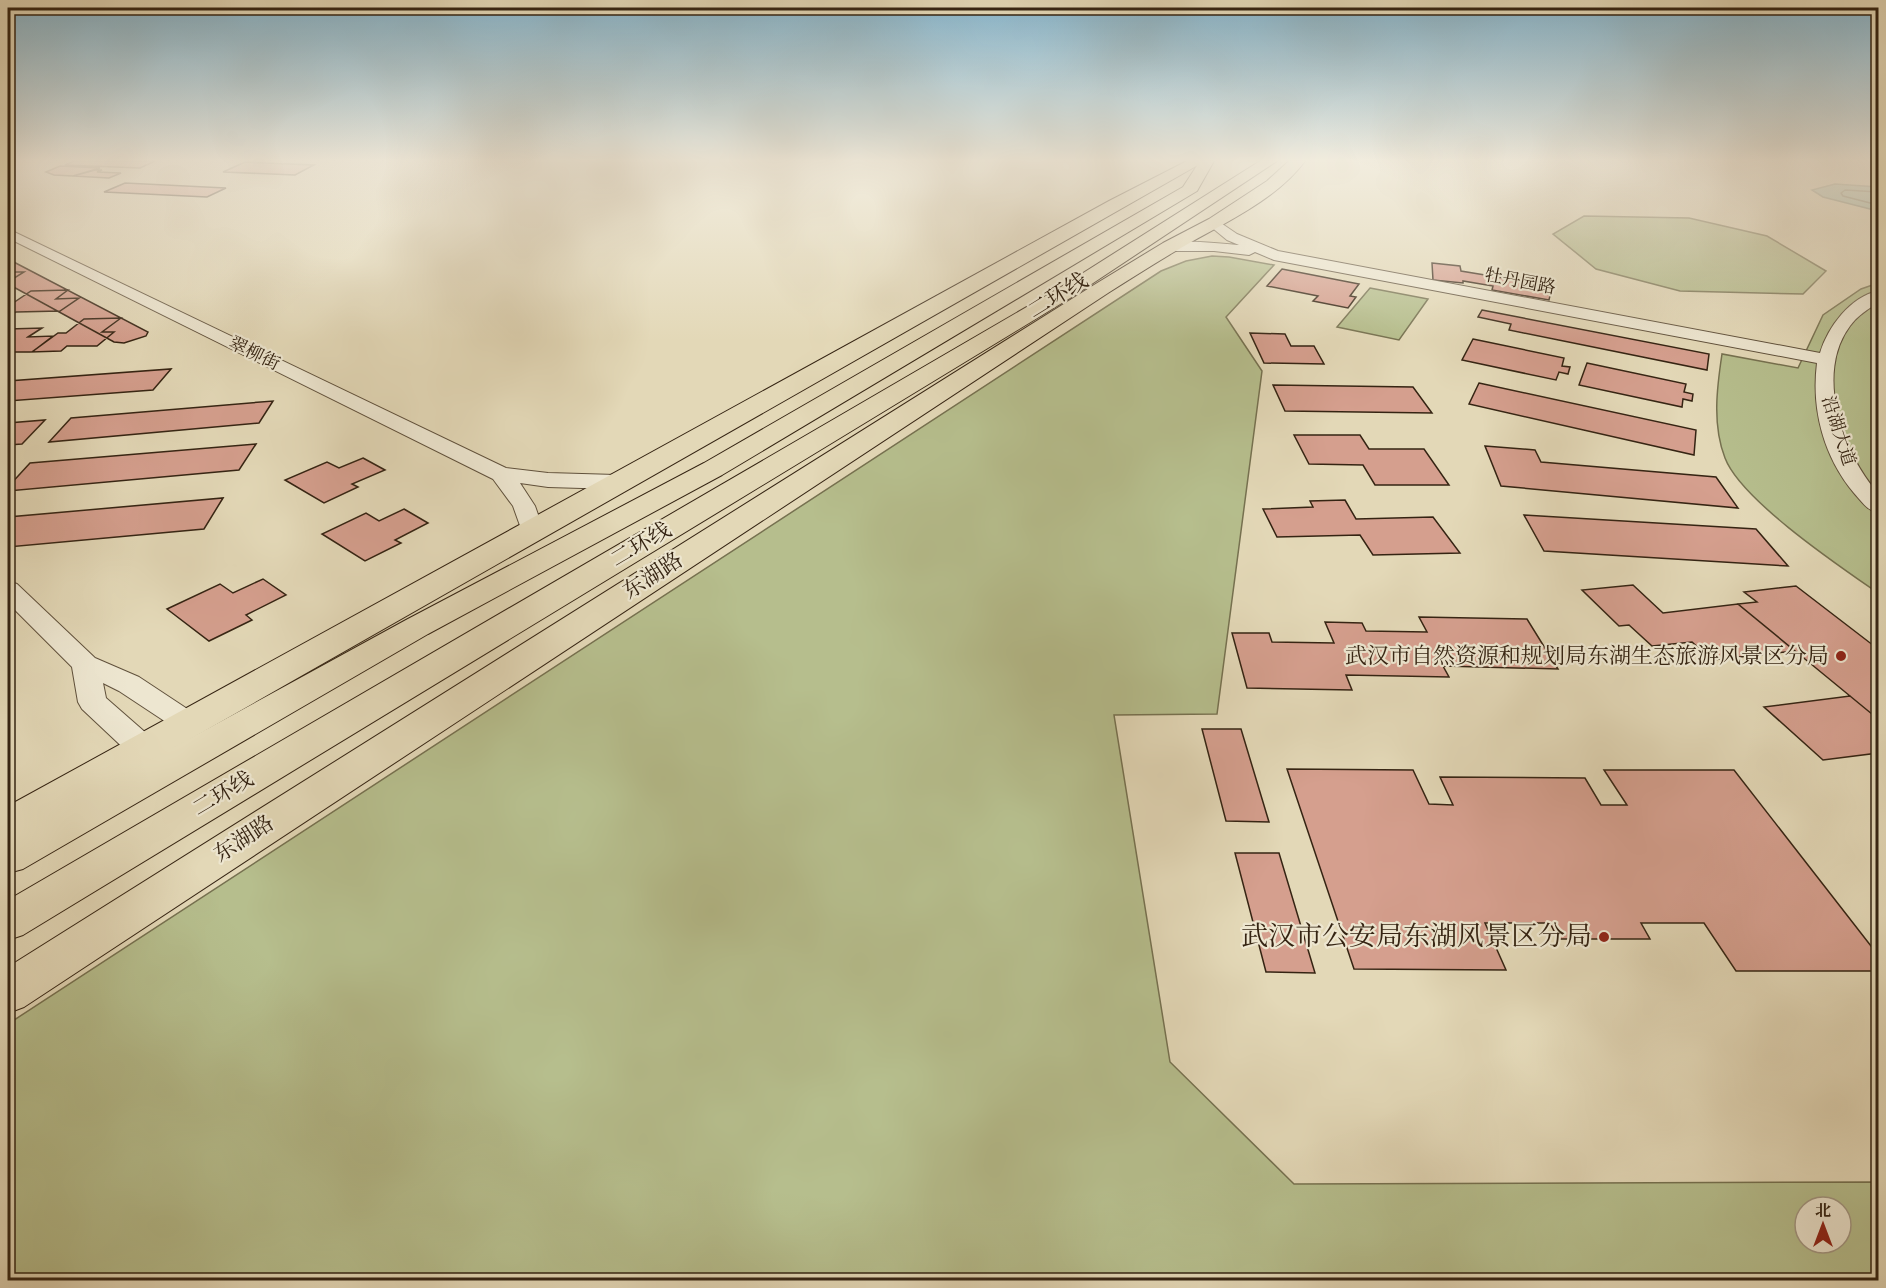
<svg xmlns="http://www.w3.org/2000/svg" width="1886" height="1288" font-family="'IM FELL DW Pica','Noto Serif SC',serif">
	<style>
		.green { fill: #b6be8d; stroke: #767150; stroke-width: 1.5; fill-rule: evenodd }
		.water { fill: #96bbaa; stroke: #6f7f6e; stroke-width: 1.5 }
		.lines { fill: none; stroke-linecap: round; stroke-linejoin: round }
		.shore { stroke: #66705e; stroke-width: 1.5 }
		.building { fill: #d59f8e; stroke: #352413; stroke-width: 1.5 }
		.minor-casing { stroke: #60513c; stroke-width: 2 }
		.primary-casing { stroke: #352413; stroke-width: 2 }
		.trunk-casing { stroke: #352413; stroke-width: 2 }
		.minor { fill: #ede6d0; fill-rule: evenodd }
		.primary { fill: #e3d8b7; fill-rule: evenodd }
		.trunk { fill: #e3d8b7; fill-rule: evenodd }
		.poi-dot { fill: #8f2418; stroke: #ede6d0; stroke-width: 2 }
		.labels { text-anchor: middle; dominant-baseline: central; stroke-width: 4.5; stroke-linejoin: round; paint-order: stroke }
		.far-street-label { font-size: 18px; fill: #352413; stroke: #ede6d0 }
		.street-label { font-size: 22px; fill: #352413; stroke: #ede6d0 }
		.poi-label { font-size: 22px; fill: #352413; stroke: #ede6d0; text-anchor: end }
		.near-poi-label { font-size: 27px; fill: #352413; stroke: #ede6d0; text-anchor: end }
	</style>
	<rect width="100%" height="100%" fill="#e3d8b7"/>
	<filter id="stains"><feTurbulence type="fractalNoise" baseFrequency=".00333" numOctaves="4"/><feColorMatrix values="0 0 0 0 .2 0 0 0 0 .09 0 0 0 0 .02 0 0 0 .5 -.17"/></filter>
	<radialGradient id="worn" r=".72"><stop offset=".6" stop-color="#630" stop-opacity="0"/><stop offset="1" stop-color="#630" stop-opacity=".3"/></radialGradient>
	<path class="green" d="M1584,216L1689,218L1767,236L1826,271L1803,294L1680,291L1596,269L1553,234Z
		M1212,256L1229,257L1274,265L1226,317L1262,371L1217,714L1114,715L1170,1062L1294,1184L1878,1182V1280H8V1024L1161,271L1186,261ZM1805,1207H1841V1243H1805Z
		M1878,283V593C1839,566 1741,500 1725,458C1712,425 1717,387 1722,354L1798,368L1823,315L1861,289Z
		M1370,288L1428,299L1399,340L1337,327Z"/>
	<path class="water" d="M1835,184L1878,187V211L1823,197L1812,190Z"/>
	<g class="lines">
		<path class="shore" d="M1878,192L1845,190L1841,193L1843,196L1878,205"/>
	</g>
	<path class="building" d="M74,161H155L140,168L65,165Z
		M245,162L314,165L295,175L223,172Z
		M60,166L100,168L73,176L54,175L46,172Z
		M95,170H102L97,172L121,173L109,178L73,176Z
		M125,183L226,188L207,197L104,192Z
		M8,259L148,332L146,336L124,343L114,342L8,284Z
		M1432,263L1460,266L1461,271L1515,280L1516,277L1553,283L1549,300L1492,290L1493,286L1463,281V283L1433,280Z
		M1282,269L1359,284L1350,296L1356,297L1348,308L1313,301L1318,296L1267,286Z
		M8,272H24L8,282Z
		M68,290L56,299L79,298L60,311L16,312L8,316V303H13L31,291Z
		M1482,310L1709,354L1707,370L1509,330L1511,324L1478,317Z
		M121,318L102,332H114L97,346H67L61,351L32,352L58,333H66L84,319Z
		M42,328L28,337L53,336L32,352H8V329Z
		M1250,333L1285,334L1291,346H1314L1324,364L1264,363Z
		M1473,339L1564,358L1562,366L1570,367L1568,374L1559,372L1556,380L1462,360Z
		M1587,363L1686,384L1684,392L1693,394L1692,401L1683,399L1682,407L1579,385Z
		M171,369L153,390L8,401V381Z
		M1479,383L1696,430L1694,455L1469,404Z
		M1273,385L1413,387L1432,413L1285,411Z
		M273,401L259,423L49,442L71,418Z
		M45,420L22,444L8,445V423Z
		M1294,435H1360L1369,449H1424L1449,485H1375L1363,465L1309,464Z
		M256,444L239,470L8,491V487L30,463Z
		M1485,446L1535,450L1541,462L1716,477L1738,508L1501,486Z
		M363,458L385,470L352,484L358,487L324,503L285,480L327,462L339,468Z
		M223,498L204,529L8,547V517Z
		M1345,500L1356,519L1433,517L1460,553L1373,555L1360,535L1277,537L1263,509L1313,507L1310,501Z
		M404,509L428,523L395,540L401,543L365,561L322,534L366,513L379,521Z
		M1524,515L1756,529L1788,566L1544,551Z
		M263,579L286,595L246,615L252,620L209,641L167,609L220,584L233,593Z
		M1633,585L1663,613L1738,604L1795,651L1712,660L1692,642L1652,646L1629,625L1619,626L1582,590Z
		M1796,586L1878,649V719L1738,604L1757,602L1744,592Z
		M1419,617L1527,619L1558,669L1443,666L1449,677L1346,675L1352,690L1247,688L1232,633H1269L1272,642L1334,643L1325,622L1362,623L1366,631L1427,632Z
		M1850,696L1878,719V753L1823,760L1764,707Z
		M1202,729H1241L1269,822L1226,821Z
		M1287,769L1413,770L1429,804L1453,805L1440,777L1585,778L1601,805H1627L1604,770H1734L1878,955V971H1736L1704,923H1641L1650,939H1558L1550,923H1485L1506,970L1354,969Z
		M1235,853H1279L1315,973L1266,972Z"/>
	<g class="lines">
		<defs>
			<path id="minor" d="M1215,219L1237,234L1278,251L1820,353C1828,327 1850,297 1878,291V303C1868,309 1857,316 1850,326C1814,374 1843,454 1878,493V513C1867,510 1862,502 1854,493C1824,457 1811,410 1817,363L1274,260L1255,252L1249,255L1214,251H1169L1162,247C1172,237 1224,244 1239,245L1227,240L1210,226L1208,223L1210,220Z
				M8,229L506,468L548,473L616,475L624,477L627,482L624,487L616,489L548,487L520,483L535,506L543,529L539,534L531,536L523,534L513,506L493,479L8,238Z
				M8,581L17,584L95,658L139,677L198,716L203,723L198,730L188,733L178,730L119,691L103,683L106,698L154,740L158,748L154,756L143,759L132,756L82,709L78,702L72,667L8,603Z"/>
			<path id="primary" d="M1187,161H1205L22,835L8,839V806L1109,201Z
				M1289,161H1305C1275,202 1217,226 1174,252C1152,265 1130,279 1108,293L24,1007L8,1013V967L1094,285L1163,243L1209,219L1267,181Z"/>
			<path id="trunk" d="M1200,161H1214L1197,191L722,475L428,634L23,869L8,873V838L406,620L704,463L1183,187Z
				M1260,161H1277L1075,295L23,935L8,940V900L1061,287Z"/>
		</defs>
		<use href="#minor" class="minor-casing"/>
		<use href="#primary" class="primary-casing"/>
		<use href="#trunk" class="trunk-casing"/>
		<use href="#minor" class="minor"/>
		<use href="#primary" class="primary"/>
		<use href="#trunk" class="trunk"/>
	</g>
	<linearGradient id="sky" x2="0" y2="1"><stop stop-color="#87b7cf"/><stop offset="0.47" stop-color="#f2eddf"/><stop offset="1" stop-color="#f2eddf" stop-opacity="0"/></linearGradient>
	<rect width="1886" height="341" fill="url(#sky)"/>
	<g class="poi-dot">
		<circle cx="1841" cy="656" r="6"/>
		<circle cx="1604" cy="937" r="6"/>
	</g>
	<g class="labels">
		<g class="far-street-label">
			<text transform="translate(1520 282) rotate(11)">牡丹园路</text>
			<text transform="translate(254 354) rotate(26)">翠柳街</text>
			<text transform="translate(1838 431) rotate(72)">沿湖大道</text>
		</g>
		<g class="street-label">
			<text transform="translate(1058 296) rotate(-32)">二环线</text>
			<text transform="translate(641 545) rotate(-31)">二环线</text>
			<text transform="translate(653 576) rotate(-33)">东湖路</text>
			<text transform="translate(223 794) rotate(-31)">二环线</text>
			<text transform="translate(244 839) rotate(-33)">东湖路</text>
		</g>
		<g class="poi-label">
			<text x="1829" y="656">武汉市自然资源和规划局东湖生态旅游风景区分局</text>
		</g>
		<g class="near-poi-label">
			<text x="1592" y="937">武汉市公安局东湖风景区分局</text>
		</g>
	</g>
	<rect width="1886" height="1288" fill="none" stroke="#e3d8b7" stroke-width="30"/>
	<rect x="9" y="9" width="1868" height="1270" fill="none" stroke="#352413" stroke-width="3"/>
	<rect x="15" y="15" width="1856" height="1258" fill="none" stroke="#352413" stroke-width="1.5"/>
	<g transform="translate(1823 1225)"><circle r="28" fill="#ede6d0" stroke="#a39884" stroke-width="1.5"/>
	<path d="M0-4.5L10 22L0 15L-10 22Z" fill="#8f2418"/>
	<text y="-9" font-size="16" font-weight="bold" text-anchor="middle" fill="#352413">北</text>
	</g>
	<rect width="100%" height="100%" filter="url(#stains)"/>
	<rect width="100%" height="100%" fill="url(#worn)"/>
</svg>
